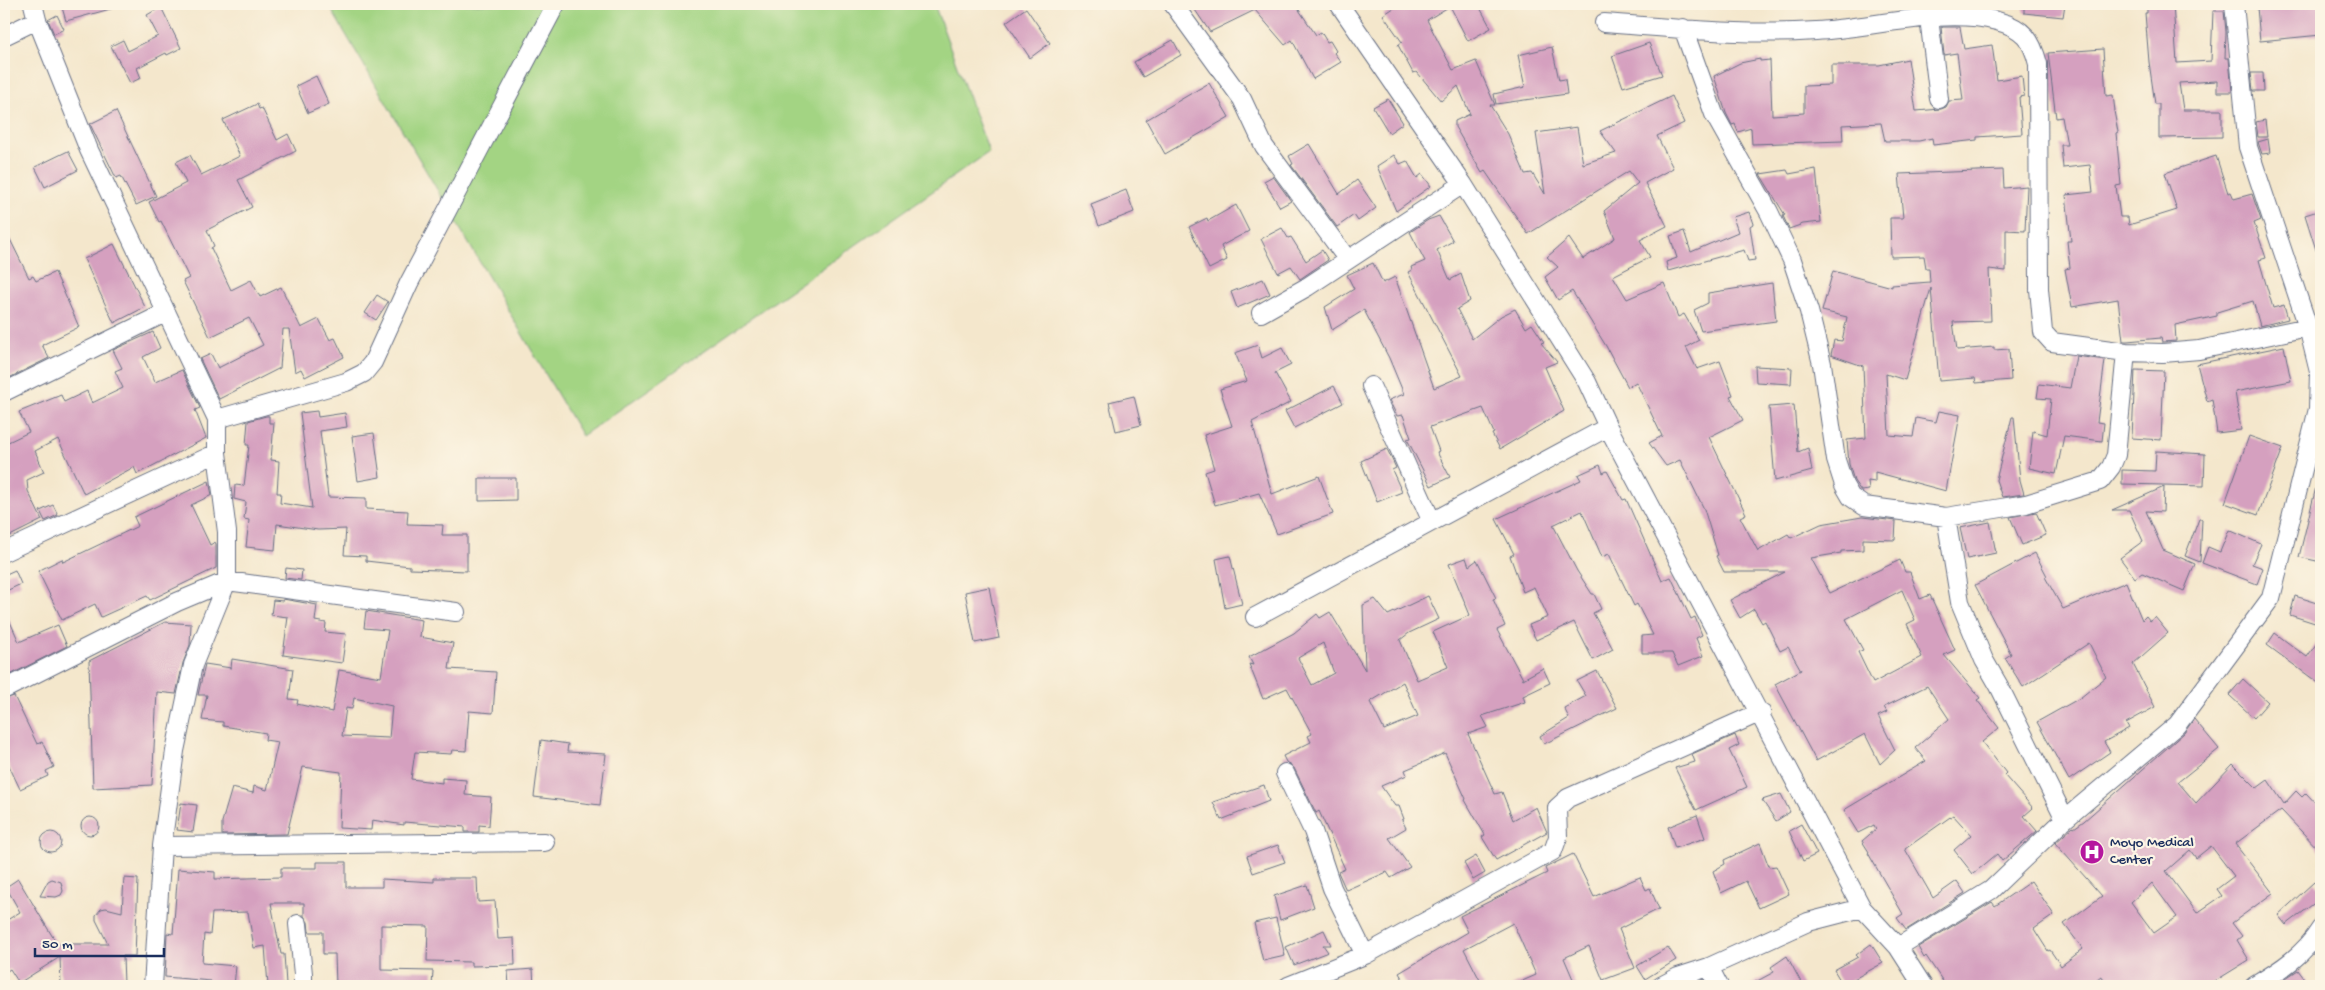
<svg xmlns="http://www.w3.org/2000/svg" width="2325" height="990" font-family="'Gochi Hand',sans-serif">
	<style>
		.green { fill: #a3d483; stroke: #5f8270 }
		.building { fill: #d5a0bf; fill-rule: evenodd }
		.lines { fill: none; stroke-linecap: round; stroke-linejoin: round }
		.street-casing { stroke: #676f84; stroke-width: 20 }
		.street { stroke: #fff; stroke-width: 18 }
		.labels { text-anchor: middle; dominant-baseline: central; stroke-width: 4.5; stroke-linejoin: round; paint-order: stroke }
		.poi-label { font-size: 15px; fill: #1b2f5e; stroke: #fcf5e5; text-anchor: start }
	</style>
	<rect width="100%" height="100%" fill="#fcf5e5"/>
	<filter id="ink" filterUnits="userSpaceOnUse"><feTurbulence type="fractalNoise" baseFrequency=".02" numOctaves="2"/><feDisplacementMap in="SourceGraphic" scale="10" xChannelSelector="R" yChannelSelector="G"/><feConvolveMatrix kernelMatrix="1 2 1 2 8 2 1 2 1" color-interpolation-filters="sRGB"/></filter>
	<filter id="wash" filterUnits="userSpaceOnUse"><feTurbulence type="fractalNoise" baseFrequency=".0096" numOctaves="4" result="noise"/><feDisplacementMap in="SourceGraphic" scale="20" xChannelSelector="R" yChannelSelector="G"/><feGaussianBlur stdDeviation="1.12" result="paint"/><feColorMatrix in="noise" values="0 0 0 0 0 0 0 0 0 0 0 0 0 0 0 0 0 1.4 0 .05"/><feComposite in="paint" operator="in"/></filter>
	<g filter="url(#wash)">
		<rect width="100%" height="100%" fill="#f4e7cc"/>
		<path class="green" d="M328,4H934L989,152L582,436Z"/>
		<g id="blocks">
			<path class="building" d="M61,4H114V8L66,21Z
				M1191,4H1295L1316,35L1321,32L1327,42L1330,41L1336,51L1334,53L1341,62L1313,79L1292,40L1285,45L1255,10L1210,32Z
				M1400,4H1478L1491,28L1468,41L1450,6L1427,20L1453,70L1476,61L1495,105H1490L1508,134L1525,174L1532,173L1545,194L1536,133L1577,127L1583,164L1616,153L1600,131L1672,96L1684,123L1657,136L1673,168L1645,183L1667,226L1640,240L1650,257L1613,276L1627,299L1664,283L1678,317L1684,314L1699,340L1686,347L1697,369L1720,361L1733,395L1730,396L1743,420L1709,437L1746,514L1740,517L1758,551L1788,534L1791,538L1821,524L1862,517L1896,521L1895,540L1863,539V550L1841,551V553L1811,558L1830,593L1900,560L1905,572H1910L1920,599L1930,595L1955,650L1944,655L1980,698L1977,700L1999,728L1982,742L2006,773L2004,775L2033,808L2024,816L2037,831L2002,861L1997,854L1973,874L1954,850L1971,835L1953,815L1905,849L1933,898L1957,881L1965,893L1906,930L1897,918L1903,914L1868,853L1869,852L1862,841L1876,829L1874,825L1858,833L1844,810L1926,761L1915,748L1949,719L1927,686L1884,707L1887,712L1878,716L1895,750L1880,764L1865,734L1816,761L1775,684L1801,670L1788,647L1780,651L1765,621L1762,623L1754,609L1740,618L1730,600L1785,572H1724L1716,556L1718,555L1704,509L1680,460L1666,466L1649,443L1662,436L1636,382L1628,387L1606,346L1572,291L1558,300L1545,277L1558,267L1547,257L1569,238L1583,259L1615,238L1604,211L1638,183L1629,171L1528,234L1485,171L1482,173L1455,127V121L1470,114L1458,86L1441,101L1417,72L1413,73L1398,45L1402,42L1383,15ZM1902,590L1915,620L1907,624L1922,657L1873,683L1858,652L1863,650L1846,619Z
				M2024,4H2065L2063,17L2024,13Z
				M2147,4H2173L2177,63L2211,61L2213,11H2224L2226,32L2225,58H2229L2232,92H2217V81L2179,83L2183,110H2222V137L2159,138V104H2155L2149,62L2145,13H2147Z
				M2295,4H2321V35L2260,41L2257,7Z
				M161,7L181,48L167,55L166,53L137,68L141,78L130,83L111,46L123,40L128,51L158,36L147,15Z
				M1026,8L1050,43L1030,58L1006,22Z
				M57,15L64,29L54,34L48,20Z
				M1941,27H1960L1964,49L1992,45L1997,80L2022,76L2024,96L2019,97L2022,134L1977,137V140L1933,145L1932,138L1919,141H1885L1881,123L1842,125L1843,141L1752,144L1751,128L1738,132L1735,124L1732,125L1726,113L1714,76L1740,63L1760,59V61L1770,60L1772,115L1804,113V86L1831,85V65H1879L1908,59L1916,111L1941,109L1946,107L1949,101L1963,100L1957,53L1944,55Z
				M1173,40L1181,55L1143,77L1134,62Z
				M1649,43L1662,75L1623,87L1612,56Z
				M1552,47L1559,80L1565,79L1567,94L1496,104L1494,94L1525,87L1518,55Z
				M2103,49L2106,96L2113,95L2115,111H2114L2118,132L2116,133L2121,185L2116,186L2120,217H2128L2129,225L2177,210L2165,173L2216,156L2228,193L2231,192L2234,199L2252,194L2261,220L2254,223L2266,258L2259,260L2273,308L2284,305L2288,319L2260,326L2253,301L2217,312V316L2175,325L2176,341L2162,342L2161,338L2127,341H2123L2118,299L2072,307L2065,269L2070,268L2067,241H2071L2066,195L2093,192L2090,165L2063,168L2061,145H2067L2062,117L2056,118L2048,53Z
				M2251,73H2263L2264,91H2253Z
				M316,76L329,104L308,113L296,86Z
				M1209,83L1229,117L1165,154L1146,120Z
				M1388,99L1403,123L1389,133L1373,107Z
				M257,104L259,109L262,108L277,140L288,134L296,151L238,180L252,207L207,230L214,246L211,248L231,290L251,280L260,297L281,287L301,328L319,319L330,340L335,338L344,357L305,377L301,369L295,372L289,329H283L280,368L219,399L200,359L211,354L218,368L263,345L249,318L210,337L183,281L189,278L161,221L159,222L149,202L186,183L176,162L190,155L201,175L240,156L223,120Z
				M116,111L156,196L136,205L121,176L116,178L90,124Z
				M2265,120L2267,137H2258L2256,122Z
				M2268,139L2270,153L2262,154L2258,142Z
				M1309,144L1339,194L1357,180L1376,208L1358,221L1354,215L1337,227L1291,165L1293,164L1289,156Z
				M68,151L78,170L45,187L35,167Z
				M1394,155L1400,164L1407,161L1417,178L1422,174L1431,186L1396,211L1377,166Z
				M1816,169L1821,222L1803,224L1789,229L1783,216L1785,215L1760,174L1787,170L1789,174Z
				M2003,170L2004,188L2027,186L2025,231L2006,230V271L1989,269L1991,321L1953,322L1957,350L1994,347V350L2009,349L2011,380L1976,383L1975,378L1939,381L1931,288L1905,380L1886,374L1889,435L1913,437L1916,418L1936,422L1939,411L1960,415L1946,491L1875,472V482L1868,481L1869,490L1861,491L1854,481L1849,464L1847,440L1866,438L1863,366L1831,355L1834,340L1842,341L1847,317L1822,311L1833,271L1892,287V285L1930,282L1929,268H1926L1924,256L1891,257L1890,218H1903L1899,174Z
				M1273,176L1291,201L1280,207L1264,181Z
				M1126,190L1134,212L1099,226L1091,204Z
				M1236,205L1249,231L1221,246L1227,260L1209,269L1189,227L1207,218L1208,221Z
				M2321,210V256H2318L2305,215Z
				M1749,212L1753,224L1750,226L1755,260L1748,261L1744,250L1668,271L1666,262L1677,258L1670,236L1684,231L1691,252L1738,232L1733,217Z
				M1439,216L1453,241L1437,250L1450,280L1461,274L1470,301L1457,309L1472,339L1501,316L1515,309L1526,328L1532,324L1544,342L1541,343L1557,362L1545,367L1564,411L1500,449L1492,434L1494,433L1483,408L1430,427L1439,451L1437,452L1450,477L1431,486L1407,439L1411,438L1403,415L1397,416L1389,400L1404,394L1389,358L1364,310L1332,330L1325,307L1354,289L1347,275L1373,263L1383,283L1395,277L1434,388L1462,376L1408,272L1412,270L1411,267L1425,261L1410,232L1428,220Z
				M4,227L29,278L33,276L36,281L55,272L79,327L42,345L49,358L5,380Z
				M1282,228L1288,238L1291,237L1306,261L1322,250L1328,260L1300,279L1291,266L1278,273L1261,239Z
				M114,244L145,307L114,323L84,259Z
				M1263,279L1270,294L1237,308L1231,292Z
				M1772,283L1776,321L1701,331L1694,310L1708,303V293Z
				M377,295L388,302L376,320L365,313Z
				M153,332L160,348L143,357L155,382L182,370L200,408L195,410L206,438L137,474L134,467L84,494L58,439L35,451L44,472L27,480L28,491L42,520L4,539V444L29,432L19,412L61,395L64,402L87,391L92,403L123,388L115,371L122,368L113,350Z
				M1258,345L1262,358L1282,348L1291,365L1275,373L1291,402L1252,422L1272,494L1319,476L1333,514L1277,534L1259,493L1215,505L1205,472L1214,469L1204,435L1232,426L1220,389L1247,381L1235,353Z
				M2284,346L2291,381L2235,392L2241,430L2217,433L2212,399L2207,401L2197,364Z
				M2076,356L2105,360L2097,422L2104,423L2102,441L2064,436L2056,474L2029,468L2033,431L2047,435L2051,399L2037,398L2039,384L2070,388Z
				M1755,366L1792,368L1791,384L1756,382Z
				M2135,370L2164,371L2161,440L2132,438Z
				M1334,386L1343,403L1294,428L1285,411Z
				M1134,396L1141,425L1116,431L1109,402Z
				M1794,405L1798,452L1808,448L1812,471L1775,481L1769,407Z
				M317,411L318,417L345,413L347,427L320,431L328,497L366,498V509L408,511L407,524L443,525L442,535H467V571L410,569V566L366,561V556L344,555L346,529L318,530L277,524L275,550L246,547L249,520L244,519L246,502L234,499L235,485L244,486L249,445H246L248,421L266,416H269V423H274L271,460L279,461L277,493H281L280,503L312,508L300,413Z
				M2012,417H2014L2020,480L2024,494L2002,497L1996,480Z
				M374,433L380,477L358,481L352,436Z
				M2249,436L2283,448L2258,515L2225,503Z
				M1387,449L1396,468L1392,470L1402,492L1377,502L1361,461Z
				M2156,451L2205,454L2204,486L2122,484V470L2155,471Z
				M1600,465L1603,473L1607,471L1623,500L1626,499L1662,581L1671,577L1691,619L1695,617L1702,635L1696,638L1703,656L1678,666L1672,653H1642V636L1653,635L1637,604L1634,606L1609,554L1602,557L1582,511L1553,525L1577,571L1592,594H1594L1601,609L1593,613L1613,649L1593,660L1574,622L1536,640L1529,625L1548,617L1534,587L1523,592L1510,556L1514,554L1496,519L1581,480L1578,475Z
				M479,478H516V500L479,501Z
				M209,481L212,495L191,505L210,545L215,542L216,544V568L150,600L147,596L101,617L95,604L62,620L38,571L62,559L63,562L138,526L134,517Z
				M2164,487L2163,512L2146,511L2163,550L2195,564L2184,591L2142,573L2135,578L2120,558L2143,541L2129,510H2112Z
				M2316,487L2321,488V562L2299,557Z
				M53,505L58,515L45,521L40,511Z
				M2036,512L2046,535L2022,545L2010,517Z
				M2199,519H2202L2200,562L2185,556Z
				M1990,522L1996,553L1967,559L1960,528Z
				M2229,530L2261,544L2252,564L2263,568L2257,584L2202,563L2208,547L2220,552Z
				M2035,553L2047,576L2045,577L2063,609L2126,582L2142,620L2146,616L2150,621L2155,617L2168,633L2133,664L2155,707L2126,723L2129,728L2104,742L2110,752L2069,780L2037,722L2080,698L2106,677L2089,643L2023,687L2005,658L2011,654L1975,585Z
				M1230,556L1242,604L1225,608L1216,559Z
				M1466,558L1469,566L1477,560L1496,598L1493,599L1505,626L1497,630L1523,679L1543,668L1550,683L1523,696L1525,702L1482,716L1488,727L1468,734L1495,794L1502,792L1513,820L1536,807L1547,832L1496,860L1482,837L1485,835L1465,800L1466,799L1445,753L1405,770L1407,775L1381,786L1395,806H1399L1404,819L1402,820L1406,828L1389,838L1410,867L1391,878L1387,872L1346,890L1338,872L1345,869L1319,811L1316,813L1294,768L1286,762L1283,756L1311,742L1308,736L1312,734L1287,688L1263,699L1249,664L1253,665L1249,657L1294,633L1317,614L1320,618L1330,612L1365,670L1363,605L1375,599L1388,615L1428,596L1439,619L1409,633L1400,640L1417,680L1448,667L1433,632L1470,615L1449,564ZM1323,643L1334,673L1312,685L1298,658ZM1403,682L1418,716L1384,730L1370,702Z
				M286,568L302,570L301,580L285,578Z
				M15,570L21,584L4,592V575Z
				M989,587L999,638L975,643L965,592Z
				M2295,596L2321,604V625L2290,615Z
				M283,599L317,605L315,621L326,623L325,632L346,634L342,663L283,655L288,617L271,615L273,600L283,601Z
				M4,608L19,642L58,625L67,646L4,678Z
				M366,611L422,620L420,637L453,643L449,669L496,672L493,713L469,711L466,751L452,750L451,754L415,752L411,779L442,783V778L466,780L465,795L491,797L489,826L479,825V832H465V827L404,822V825L372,820L371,830L339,828L341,772L303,767L287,834L222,835V822L232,788L253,793L254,786L267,790L278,742L265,740L266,733L223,726V722L202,720L207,695H198L205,664L231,668L232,659L293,669L289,699L298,700L297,704L332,712L339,670L381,677L388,630L364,628ZM354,698L392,706L389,738L342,736L346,708L352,709Z
				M165,622L191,624L190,645L183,663L176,694L157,692L152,785L93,788L89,661Z
				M2275,633L2307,657L2321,637V685L2267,645Z
				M1597,671L1617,708L1544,744L1540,736L1569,718L1564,708L1586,696L1577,681Z
				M2243,679L2268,702L2254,718L2229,695Z
				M14,696L37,744L42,742L54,767L46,771L48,776L20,789L4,755V699Z
				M2194,719L2219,749L2178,782L2196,803L2233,764L2257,788L2268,780L2284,804L2296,791L2302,797L2306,793L2321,809V852L2281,810L2235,844L2273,893L2232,923L2242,936L2237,940L2249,960L2207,986H2108L2101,976L2088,986H1946L1926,956L1924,958L1918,947L1992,902L1995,906L2031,881L2054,915L2034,929L2048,951L2050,950L2061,966L2083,949L2064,924L2102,896L2055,843L2073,827L2074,828L2084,821L2184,733ZM2211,846L2234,876L2217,889L2222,896L2197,913L2166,871L2190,850L2196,858ZM2152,883L2177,917L2154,933L2131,902Z
				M1735,735L1739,745L1729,750L1747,787L1696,810L1675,768L1695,762L1692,754Z
				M541,740L568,744L567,752L606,754L600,805L534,797Z
				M1264,785L1269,801L1221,820L1213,802Z
				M1781,794L1790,812L1776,821L1762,800Z
				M181,803L197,805L193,832L177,830Z
				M1697,815L1705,838L1675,848L1668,827Z
				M81 826a9 9 0 1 1 18 0a9 9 0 1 1-18 0Z
				M1801,824L1817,854L1803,861L1789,831Z
				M41 842a10 10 0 1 1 20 0a10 10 0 1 1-20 0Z
				M1760,843L1769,867L1776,866L1789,894L1759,908L1746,881L1721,893L1713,871L1725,864L1724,860Z
				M1278,845L1285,862L1253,873L1247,856Z
				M1573,854L1594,897L1640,877L1646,890L1650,888L1659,909L1619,929L1635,968L1603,980L1589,946L1564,958L1576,986H1511L1536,975L1513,923L1464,949L1483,986H1407L1399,973L1468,932L1460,916L1547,873L1545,868Z
				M1476,856L1485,873L1473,880L1464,863Z
				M317,862H346V887H382V879L434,882V878H477L478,902L495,901L498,939L514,938L515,965L471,966V962L427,961L428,926L381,925V970L433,971L432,986H336L335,954H323V932H309L308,922L304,916V903H271L281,954H284L286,984L268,986L265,946L254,948L248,912L212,913L210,935L204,934L202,963L236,966L234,986H210L211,981L165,977L167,933L173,934L178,869L215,872V879L281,877V868H317Z
				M124,878L138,879L135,956H123L124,984L61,986L60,957L19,983L10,969L4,973V922L20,912L6,887L18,879L57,944H108L96,920V915L101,909L106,908L122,912Z
				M52,879L61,882L63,891L61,895L56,897L40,896L48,881Z
				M2314,882L2321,889V898L2286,925L2278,915Z
				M1307,885L1314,907L1280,920L1274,896Z
				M1276,918L1285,956L1263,961L1254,923Z
				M1324,930L1331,945H1323L1328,952L1294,965L1286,947Z
				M1871,944L1883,963L1843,985L1834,970L1858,957L1856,955Z
				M1668,947L1676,960L1645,979L1637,966Z
				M1787,956L1803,986H1748L1774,972L1771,967Z
				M533,969L534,986H509L508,971Z
				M2298,970L2310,986H2274Z"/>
		</g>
	</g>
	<g filter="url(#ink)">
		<use href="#blocks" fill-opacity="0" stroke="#676f84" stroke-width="1"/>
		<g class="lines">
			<defs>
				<path id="street" d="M33,4L37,20L89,150L217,419V453L227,532V581L193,665L175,751L162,846L153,986
					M1173,4L1242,99L1264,146L1348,260
					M1339,4L1463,184L1587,382L1608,427L1862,908L1898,947L1923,986
					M1929,18L1939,99
					M1604,23C1674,28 1746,36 1816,31C1872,28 1943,7 1997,21C2024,28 2032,40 2038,64L2039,289L2043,332L2052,342L2126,352L2163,353L2199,350L2308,327
					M1683,28L1714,114L1769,212L1792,260L1809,311L1822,364L1836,460L1844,485L1851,497L1864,506L1946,517L2026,504L2100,481L2111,467L2116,455L2126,352
					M4,36L37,20
					M1261,313L1307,287L1463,184
					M1371,386L1432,522
					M4,392L165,313
					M217,419L346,382L364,373L373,362L409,283L556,4
					M1946,517L1960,602L1984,660L1999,686L2065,819
					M4,552L217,453
					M1255,617L1608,427
					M5,689L177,602L227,581L456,612
					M1285,773L1313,831L1332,888L1365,955L1553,851L1558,837L1557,808L1568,798L1761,712
					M162,846L545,842
					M298,924L303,974V986
					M1898,947L1991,890L2065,819L2177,725L2271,598L2318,409L2319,372L2308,327L2248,147L2234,4
					M1709,967L1719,986
					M1288,986L1365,955
					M1661,986L1678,977L1709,967L1808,922L1862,908
					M2254,986C2281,970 2304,955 2321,928"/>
			</defs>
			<use href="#street" class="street-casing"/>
			<use href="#street" class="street"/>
		</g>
	</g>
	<defs>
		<symbol id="hospital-disc" viewBox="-11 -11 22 22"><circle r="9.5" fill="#b5179e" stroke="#fcf5e5"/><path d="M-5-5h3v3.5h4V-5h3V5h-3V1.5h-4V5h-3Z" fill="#fff"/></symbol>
	</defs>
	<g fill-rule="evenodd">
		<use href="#hospital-disc" x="2078" y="838" width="28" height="28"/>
	</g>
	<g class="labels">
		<g class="poi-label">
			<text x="2110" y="843">Moyo Medical<tspan x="2110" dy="17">Center</tspan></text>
		</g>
	</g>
	<rect width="2325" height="990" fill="none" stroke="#fcf5e5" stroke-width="20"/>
	<path d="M35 948v8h129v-8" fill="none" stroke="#1b2f5e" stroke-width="2.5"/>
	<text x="42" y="948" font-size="15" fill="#1b2f5e" stroke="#fcf5e5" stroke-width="4" paint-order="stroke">50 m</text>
</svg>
